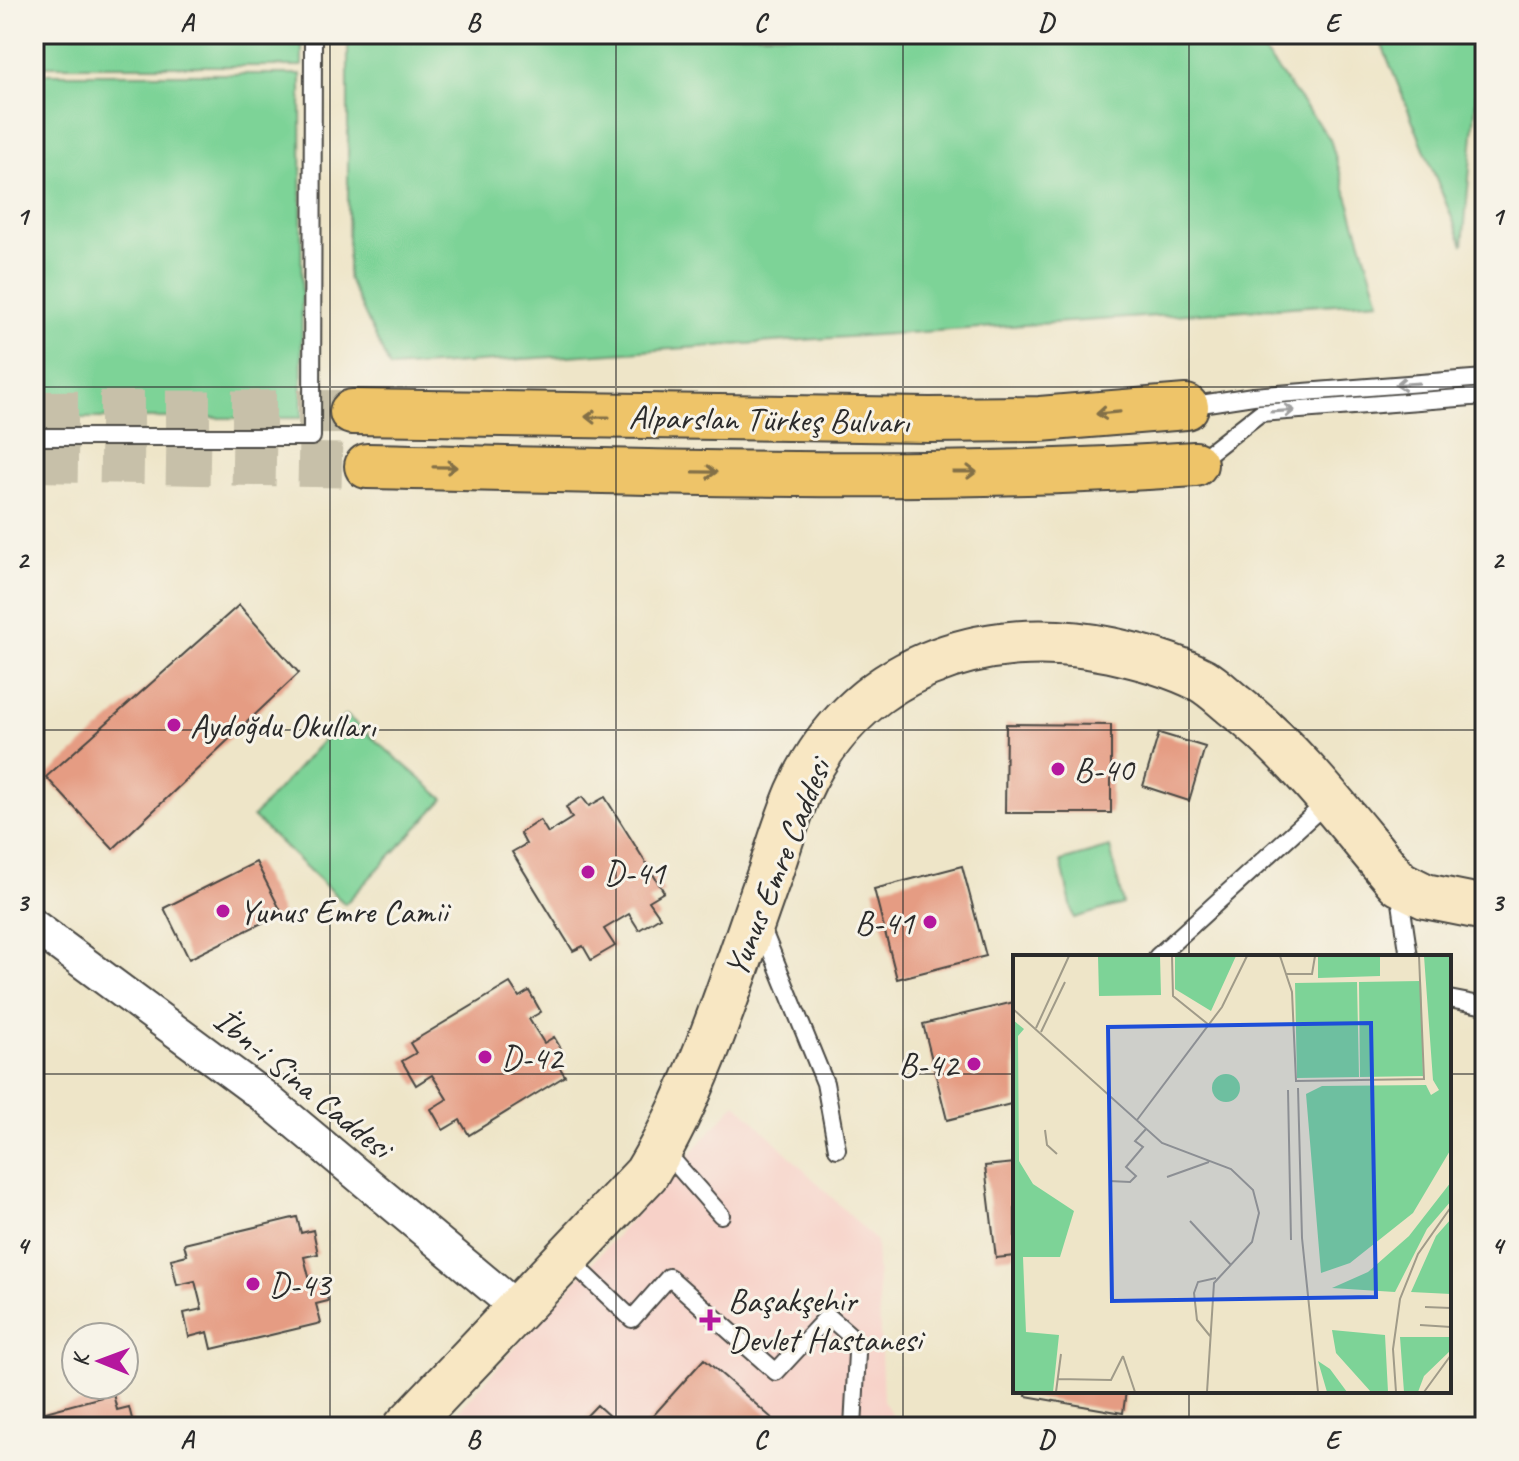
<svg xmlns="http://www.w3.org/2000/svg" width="1519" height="1461" font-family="Caveat,sans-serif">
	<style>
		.built { fill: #f7d1c8 }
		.green { fill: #7dd397; stroke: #547f61; stroke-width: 2 }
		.building { fill: #e59c83 }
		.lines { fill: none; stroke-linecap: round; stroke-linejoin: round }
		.primary-tunnel { stroke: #c7c0a9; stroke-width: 44; stroke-dasharray: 44 22; stroke-linecap: butt }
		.lane-casing { stroke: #484743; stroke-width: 20 }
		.street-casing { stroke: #484743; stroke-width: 36 }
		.secondary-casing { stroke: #484743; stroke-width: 48 }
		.primary-casing { stroke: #484743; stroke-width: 48 }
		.lane { stroke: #fff; stroke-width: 16 }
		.street { stroke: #fff; stroke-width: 32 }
		.secondary { stroke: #f8e7c3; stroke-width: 44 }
		.primary { stroke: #eec469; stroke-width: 44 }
		.oneway { stroke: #a0a0a0 }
		.oneway2 { stroke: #837047 }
		.grid { fill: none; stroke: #2b2b2b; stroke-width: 2; stroke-opacity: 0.55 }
		.poi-dot { fill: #b5179e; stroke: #f7f3e8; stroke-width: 3 }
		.labels { text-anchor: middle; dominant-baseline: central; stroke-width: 6; stroke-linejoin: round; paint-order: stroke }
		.street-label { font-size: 34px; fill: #2b2b2b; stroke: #f7f3e8 }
		.poi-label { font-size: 34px; fill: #2b2b2b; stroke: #f7f3e8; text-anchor: start }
		.inset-road { fill: none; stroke: #a09b89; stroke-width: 2 }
		.view { fill: #1d4ed8; fill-opacity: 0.15; stroke: #1d4ed8; stroke-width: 4 }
		.inset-edge { fill: none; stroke: #2b2b2b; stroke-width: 4 }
		.neatline { fill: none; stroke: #2b2b2b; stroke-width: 3 }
		.grid-label { font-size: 26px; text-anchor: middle; font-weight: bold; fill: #2b2b2b }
	</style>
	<rect width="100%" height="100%" fill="#f7f3e8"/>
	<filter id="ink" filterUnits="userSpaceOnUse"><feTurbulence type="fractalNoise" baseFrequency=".0125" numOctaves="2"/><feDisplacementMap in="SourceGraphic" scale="16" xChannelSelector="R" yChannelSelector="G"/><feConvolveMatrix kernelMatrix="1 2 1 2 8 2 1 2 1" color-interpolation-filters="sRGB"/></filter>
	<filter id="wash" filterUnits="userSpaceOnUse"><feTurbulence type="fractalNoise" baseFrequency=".006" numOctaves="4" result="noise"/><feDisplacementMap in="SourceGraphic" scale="32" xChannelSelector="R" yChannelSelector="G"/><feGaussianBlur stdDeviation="1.8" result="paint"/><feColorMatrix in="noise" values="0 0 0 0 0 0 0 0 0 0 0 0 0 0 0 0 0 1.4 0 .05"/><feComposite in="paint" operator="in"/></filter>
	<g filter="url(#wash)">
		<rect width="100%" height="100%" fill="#eee5c8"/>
		<path class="built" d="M736,1103L876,1241L883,1400L899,1427H444Z"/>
		<path class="green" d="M34,34H302V66H34Z
			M348,34H1250L1330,139L1379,301L390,368L348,278Z
			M1374,34H1482L1463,245L1380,40Z
			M34,74H301L302,418H34Z
			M346,715L444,799L345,904L253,817Z
			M1110,847L1123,904L1074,918L1061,861Z"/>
		<g id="blocks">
			<path class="building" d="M239,605L299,673L113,849L46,777Z
				M1006,724L1111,725V813H1005Z
				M1159,733L1205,747L1189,801L1143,786Z
				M582,797L589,806L605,797L664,892L649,901L660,917L639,930L629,914L604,929L615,946L591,960L583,946L573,951L512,852L526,844L520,833L540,820L548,833L572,818L566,807Z
				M256,862L282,913L189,959L164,908Z
				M962,866L986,956L897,979L874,889Z
				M510,983L519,997L529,991L541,1012L529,1019L544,1043L554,1037L564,1054L555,1060L565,1076L469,1135L460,1120L443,1130L431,1109L447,1099L432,1075L416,1085L402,1061L416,1053L410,1043Z
				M1014,1002L1015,1103L947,1120L923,1024Z
				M1015,1163V1256L996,1258L985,1166Z
				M297,1217L301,1233L313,1230L318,1254L304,1257L311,1285L323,1282L328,1301L316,1304L321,1323L212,1349L208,1332L189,1337L184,1313L202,1309L195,1281L177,1285L171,1259L187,1255L184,1244Z
				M704,1359L782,1427H643Z
				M1027,1391H1126L1123,1413L1026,1396Z
				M113,1394L117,1410L129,1407L134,1427H34V1415Z
				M597,1405L621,1427H576Z"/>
		</g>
	</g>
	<g filter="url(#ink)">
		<use href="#blocks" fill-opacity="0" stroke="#484743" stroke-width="2"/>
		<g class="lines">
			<path class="primary-tunnel" d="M34,413L352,412
				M34,460L367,466"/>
			<defs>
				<path id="lane" d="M1188,406L1253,396L1485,378
					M34,437H312L313,34
					M1196,463L1260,413L1485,396
					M1399,889L1409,957
					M761,926L825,1083L837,1149
					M1157,957L1327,802
					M1449,999L1485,1006
					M663,1149L721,1215
					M568,1258L632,1319L669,1277L776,1372L828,1316L852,1337L857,1353L853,1427"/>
				<path id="street" d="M34,926L262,1095L517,1308"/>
				<path id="secondary" d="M406,1427L646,1174C703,1080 733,975 770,873C779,846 787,819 798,793C853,668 983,623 1111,650C1142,657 1173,665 1202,680C1214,687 1225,698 1235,706C1298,755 1347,822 1399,883L1425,896L1485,908"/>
				<path id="primary" d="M352,412L930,420L1040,419L1186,407
					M367,466C642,471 920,483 1195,464"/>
			</defs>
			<use href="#lane" class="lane-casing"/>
			<use href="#street" class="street-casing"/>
			<use href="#secondary" class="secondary-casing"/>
			<use href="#primary" class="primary-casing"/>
			<use href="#lane" class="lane"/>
			<use href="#street" class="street"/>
			<use href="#secondary" class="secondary"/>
			<use href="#primary" class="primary"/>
		</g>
		<defs><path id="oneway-shaft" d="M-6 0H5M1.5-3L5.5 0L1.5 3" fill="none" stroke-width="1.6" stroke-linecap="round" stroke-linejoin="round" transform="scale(2)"/></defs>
		<g class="oneway">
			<use href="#oneway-shaft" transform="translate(1407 384) rotate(176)"/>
			<use href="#oneway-shaft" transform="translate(1283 411) rotate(-4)"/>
		</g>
		<g class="oneway2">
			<use href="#oneway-shaft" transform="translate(1108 413) rotate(175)"/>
			<use href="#oneway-shaft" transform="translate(597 417) rotate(-179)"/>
			<use href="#oneway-shaft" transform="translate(445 467) rotate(1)"/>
			<use href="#oneway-shaft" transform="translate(705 472) rotate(1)"/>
			<use href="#oneway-shaft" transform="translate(965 472)"/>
		</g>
	</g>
	<path class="grid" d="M330,34V1427M616,34V1427M903,34V1427M1189,34V957M34,387H1485M34,730H1485M34,1074H1015M1449,1074H1485M1189,1391V1427"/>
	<g class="poi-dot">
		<circle cx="174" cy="725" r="8"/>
		<circle cx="1058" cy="769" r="8"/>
		<circle cx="588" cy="872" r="8"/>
		<circle cx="223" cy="911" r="8"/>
		<circle cx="930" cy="922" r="8"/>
		<circle cx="485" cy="1057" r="8"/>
		<circle cx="974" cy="1064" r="8"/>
		<circle cx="253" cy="1284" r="8"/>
		<path d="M706 1308h8v8h8v8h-8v8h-8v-8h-8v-8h8z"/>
	</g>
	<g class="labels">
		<g class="street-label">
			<text transform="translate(769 419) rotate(1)">Alparslan Türkeş Bulvarı</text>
			<text transform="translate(777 868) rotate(-68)">Yunus Emre Caddesi</text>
			<text transform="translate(303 1083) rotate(39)">İbn-i Sina Caddesi</text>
		</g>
		<g class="poi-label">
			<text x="190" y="725">Aydoğdu Okulları</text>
			<text x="1074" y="769">B-40</text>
			<text x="604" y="872">D-41</text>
			<text x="239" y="911">Yunus Emre Camii</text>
			<text x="914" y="922" text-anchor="end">B-41</text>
			<text x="501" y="1057">D-42</text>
			<text x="958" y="1064" text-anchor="end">B-42</text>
			<text x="269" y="1284">D-43</text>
			<text x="728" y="1300">Başakşehir<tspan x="728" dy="39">Devlet Hastanesi</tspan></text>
		</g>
	</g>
	<g transform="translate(1013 955)">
		<rect width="438" height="438" fill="#eee5c8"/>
		<path d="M85,1H147L148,40L86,41ZM162,1H223L198,56L162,34ZM305,1H367V21L305,23ZM411,1H438V194L400,258L337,308L308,318L293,139L309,131L413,130L418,140L426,135L420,125ZM408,26L410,121L347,122L346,27ZM344,27L346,122L284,123L282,28ZM0,65L11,74L5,81L6,206L20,229L61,256L47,302H10L13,377L46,380L40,437H0ZM199 133a14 14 0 1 1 28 0a14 14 0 1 1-28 0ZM438,227V246L414,274L382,337L319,333L355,317L396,281ZM438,264V339L398,337L423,281ZM319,375L372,380L375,437H358L323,398ZM387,382H438V395L411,421L405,437H391ZM305,406L317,414L334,437H314Z" fill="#7dd397"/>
		<path class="inset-road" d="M159,1L160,41L196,70M267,1L279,37L283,126L411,124L406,1M272,19H299L302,1M0,54L149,188L218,214L240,235L246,258L239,287L201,328L194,437M23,73L56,1M28,77L52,27M285,133L289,283M275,135L278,285M124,165L209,52L234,1M32,175L34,190L44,199M154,222L196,207M96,226L117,227L123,221L113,212L130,192L122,186L133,174M177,266L218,310M289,283L305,437M412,352L438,353M407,370L438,372M197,381L184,365L181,338L185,327L203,323M110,401L122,437M44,424L98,425L110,401M43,437L48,399M383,437L380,394L387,344L405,299L438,252M411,437L438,400"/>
		<path class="view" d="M358,68L363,342L99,346L95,72Z"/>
		<rect width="438" height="438" class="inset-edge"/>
	</g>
	<rect width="1519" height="1461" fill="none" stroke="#f7f3e8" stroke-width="88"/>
	<g transform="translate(100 1361) rotate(271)"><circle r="38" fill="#f7f3e8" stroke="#a5a39c" stroke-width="2"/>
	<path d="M0-6L14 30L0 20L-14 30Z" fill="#b5179e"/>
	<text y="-12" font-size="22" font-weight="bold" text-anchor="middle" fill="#2b2b2b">K</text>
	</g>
	<rect x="44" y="44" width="1431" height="1373" class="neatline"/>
	<g class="grid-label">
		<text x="187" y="31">A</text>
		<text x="473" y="31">B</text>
		<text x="760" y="31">C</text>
		<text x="1046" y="31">D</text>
		<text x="1332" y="31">E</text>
		<text x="22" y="225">1</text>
		<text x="1497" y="225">1</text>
		<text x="22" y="568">2</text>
		<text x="1497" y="568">2</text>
		<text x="22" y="911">3</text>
		<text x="1497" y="911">3</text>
		<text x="22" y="1254">4</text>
		<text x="1497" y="1254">4</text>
		<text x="187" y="1448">A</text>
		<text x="473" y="1448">B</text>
		<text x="760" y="1448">C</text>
		<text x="1046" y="1448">D</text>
		<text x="1332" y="1448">E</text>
	</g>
</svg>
